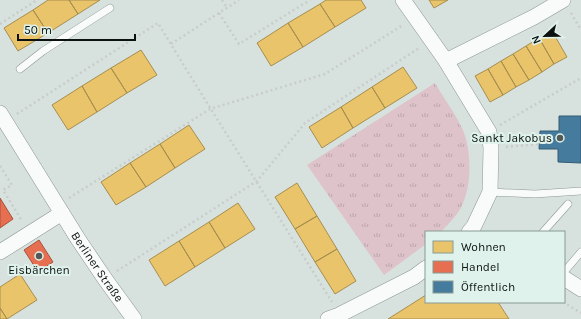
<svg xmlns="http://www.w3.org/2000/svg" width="581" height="319" font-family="Karla,sans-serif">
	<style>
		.park { fill: url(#park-tufts) }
		.homes { fill: #e9c46a; stroke: #a68e4f }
		.shops { fill: #e76f51; stroke: #a5533d }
		.public { fill: #457b9d; stroke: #345b72 }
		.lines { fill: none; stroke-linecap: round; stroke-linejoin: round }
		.lane-casing { stroke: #8e9693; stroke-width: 8 }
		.street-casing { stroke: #8e9693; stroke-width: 16 }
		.path { stroke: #c9cccb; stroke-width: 2.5; stroke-dasharray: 2 3; stroke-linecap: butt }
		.lane { stroke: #f9fbfa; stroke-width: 7 }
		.street { stroke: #f9fbfa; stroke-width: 15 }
		.poi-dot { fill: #525a57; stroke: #dff3ec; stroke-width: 1.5 }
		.labels { text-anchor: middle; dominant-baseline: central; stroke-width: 4; stroke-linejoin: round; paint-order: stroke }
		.poi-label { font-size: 12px; fill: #0b110f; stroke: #dff3ec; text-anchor: end }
		.street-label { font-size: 12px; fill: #0b110f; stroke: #dff3ec }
	</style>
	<defs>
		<pattern id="park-tufts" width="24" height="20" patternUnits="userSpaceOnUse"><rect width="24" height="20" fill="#dec3cb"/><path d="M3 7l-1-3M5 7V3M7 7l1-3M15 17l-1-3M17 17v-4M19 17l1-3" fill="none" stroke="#bda6ad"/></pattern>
	</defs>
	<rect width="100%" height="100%" fill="#d7e2de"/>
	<path class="park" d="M435,83C444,99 462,122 466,139C471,158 471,185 463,203C459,214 449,223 441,232H426V244L384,275L307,165Z"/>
	<path class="homes" d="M48,0H69L78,14L48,33L33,10Z
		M69,0H100L78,14Z
		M326,0H361L366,8L335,27L320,4Z
		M429,0H448L434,8Z
		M320,4L335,27L303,47L288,23Z
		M33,10L48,33L18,51L4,28Z
		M288,23L303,47L271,66L257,43Z
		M552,31L567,57L554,64L539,38Z
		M539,38L554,64L542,72L526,46Z
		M526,46L542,72L529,80L513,54Z
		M141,50L157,75L127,93L111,68Z
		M513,54L529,80L516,87L501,61Z
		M501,61L516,87L503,95L488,69Z
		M403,67L417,88L385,108L372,87Z
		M111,68L127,93L97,112L82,86Z
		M488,69L503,95L490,102L475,76Z
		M82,86L97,112L68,130L52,105Z
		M372,87L385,108L353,128L341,107Z
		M341,107L353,128L322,148L309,127Z
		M189,125L205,149L175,168L160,144Z
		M160,144L175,168L146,187L130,163Z
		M130,163L146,187L116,205L101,182Z
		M297,183L317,216L295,229L275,197Z
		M238,203L255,229L225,248L209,222Z
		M317,216L337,249L315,262L295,229Z
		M209,222L225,248L195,267L179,241Z
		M179,241L195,267L165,286L149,260Z
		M337,249L356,281L335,294L315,262Z
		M20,274L37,300L7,319L0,308V287Z
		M426,295V302H498L509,319H388Z
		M0,308L7,319H0Z"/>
	<path class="shops" d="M0,198L13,219L0,228Z
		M39,240L53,262L38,272L24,250Z"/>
	<path class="public" d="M559,116H581V163L558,162V149H539L540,131H559Z"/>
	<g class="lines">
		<defs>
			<path id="lane" d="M20,69L43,51L110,8
				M490,192L535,194L581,191
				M543,232L568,204
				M564,272L581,252"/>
			<g id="street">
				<path d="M403,0L446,61L489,132L491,148L490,192L474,226L469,232"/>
				<path d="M446,61L534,17L563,0"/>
				<path id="s1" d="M0,113L78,239L105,279L134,319"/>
				<path d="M0,252L62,213"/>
				<path d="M564,278L581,289"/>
				<path d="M328,319L339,315L414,277L426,268"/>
			</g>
		</defs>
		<use href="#lane" class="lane-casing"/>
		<use href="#street" class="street-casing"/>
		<path class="path" d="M222,0L227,8
			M219,13L239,44L310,0
			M571,13L581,30
			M0,24L37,0
			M171,44L239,0
			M17,114L158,23C215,117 274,209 332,302
			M500,125L581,78
			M506,147L539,144
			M0,166L12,185L3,190L22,221
			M69,198L210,109L325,74L403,25
			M117,271L257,181L305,123L419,48
			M563,302L581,313"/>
		<use href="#lane" class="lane"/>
		<use href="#street" class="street"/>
	</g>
	<g class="poi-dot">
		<circle cx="560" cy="138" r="4"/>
		<circle cx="39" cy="256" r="4"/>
	</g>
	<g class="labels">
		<g class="poi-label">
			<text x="552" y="138">Sankt Jakobus</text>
			<text x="39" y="270" text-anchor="middle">Eisbärchen</text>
		</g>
		<g class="street-label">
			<text stroke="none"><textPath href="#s1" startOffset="182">Berliner Straße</textPath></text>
		</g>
	</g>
	<rect x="425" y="231" width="140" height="72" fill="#dff3ec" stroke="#8a9994"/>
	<rect x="433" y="241" width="20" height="12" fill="#e9c46a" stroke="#8a9994"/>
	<text x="461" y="251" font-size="12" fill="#0b110f">Wohnen</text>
	<rect x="433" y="261" width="20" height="12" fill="#e76f51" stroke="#8a9994"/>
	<text x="461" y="271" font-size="12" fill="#0b110f">Handel</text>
	<rect x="433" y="281" width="20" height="12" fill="#457b9d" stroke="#8a9994"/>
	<text x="461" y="291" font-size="12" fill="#0b110f">Öffentlich</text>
	<g transform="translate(545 36) rotate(248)" stroke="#dff3ec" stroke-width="3" paint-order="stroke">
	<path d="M0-3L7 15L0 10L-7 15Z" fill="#0b110f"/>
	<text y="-6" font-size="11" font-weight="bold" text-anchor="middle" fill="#0b110f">N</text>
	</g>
	<path d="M18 34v6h117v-6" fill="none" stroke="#0b110f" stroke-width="2"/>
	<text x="24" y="34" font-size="12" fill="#0b110f" stroke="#dff3ec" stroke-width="3" paint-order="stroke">50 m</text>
</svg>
